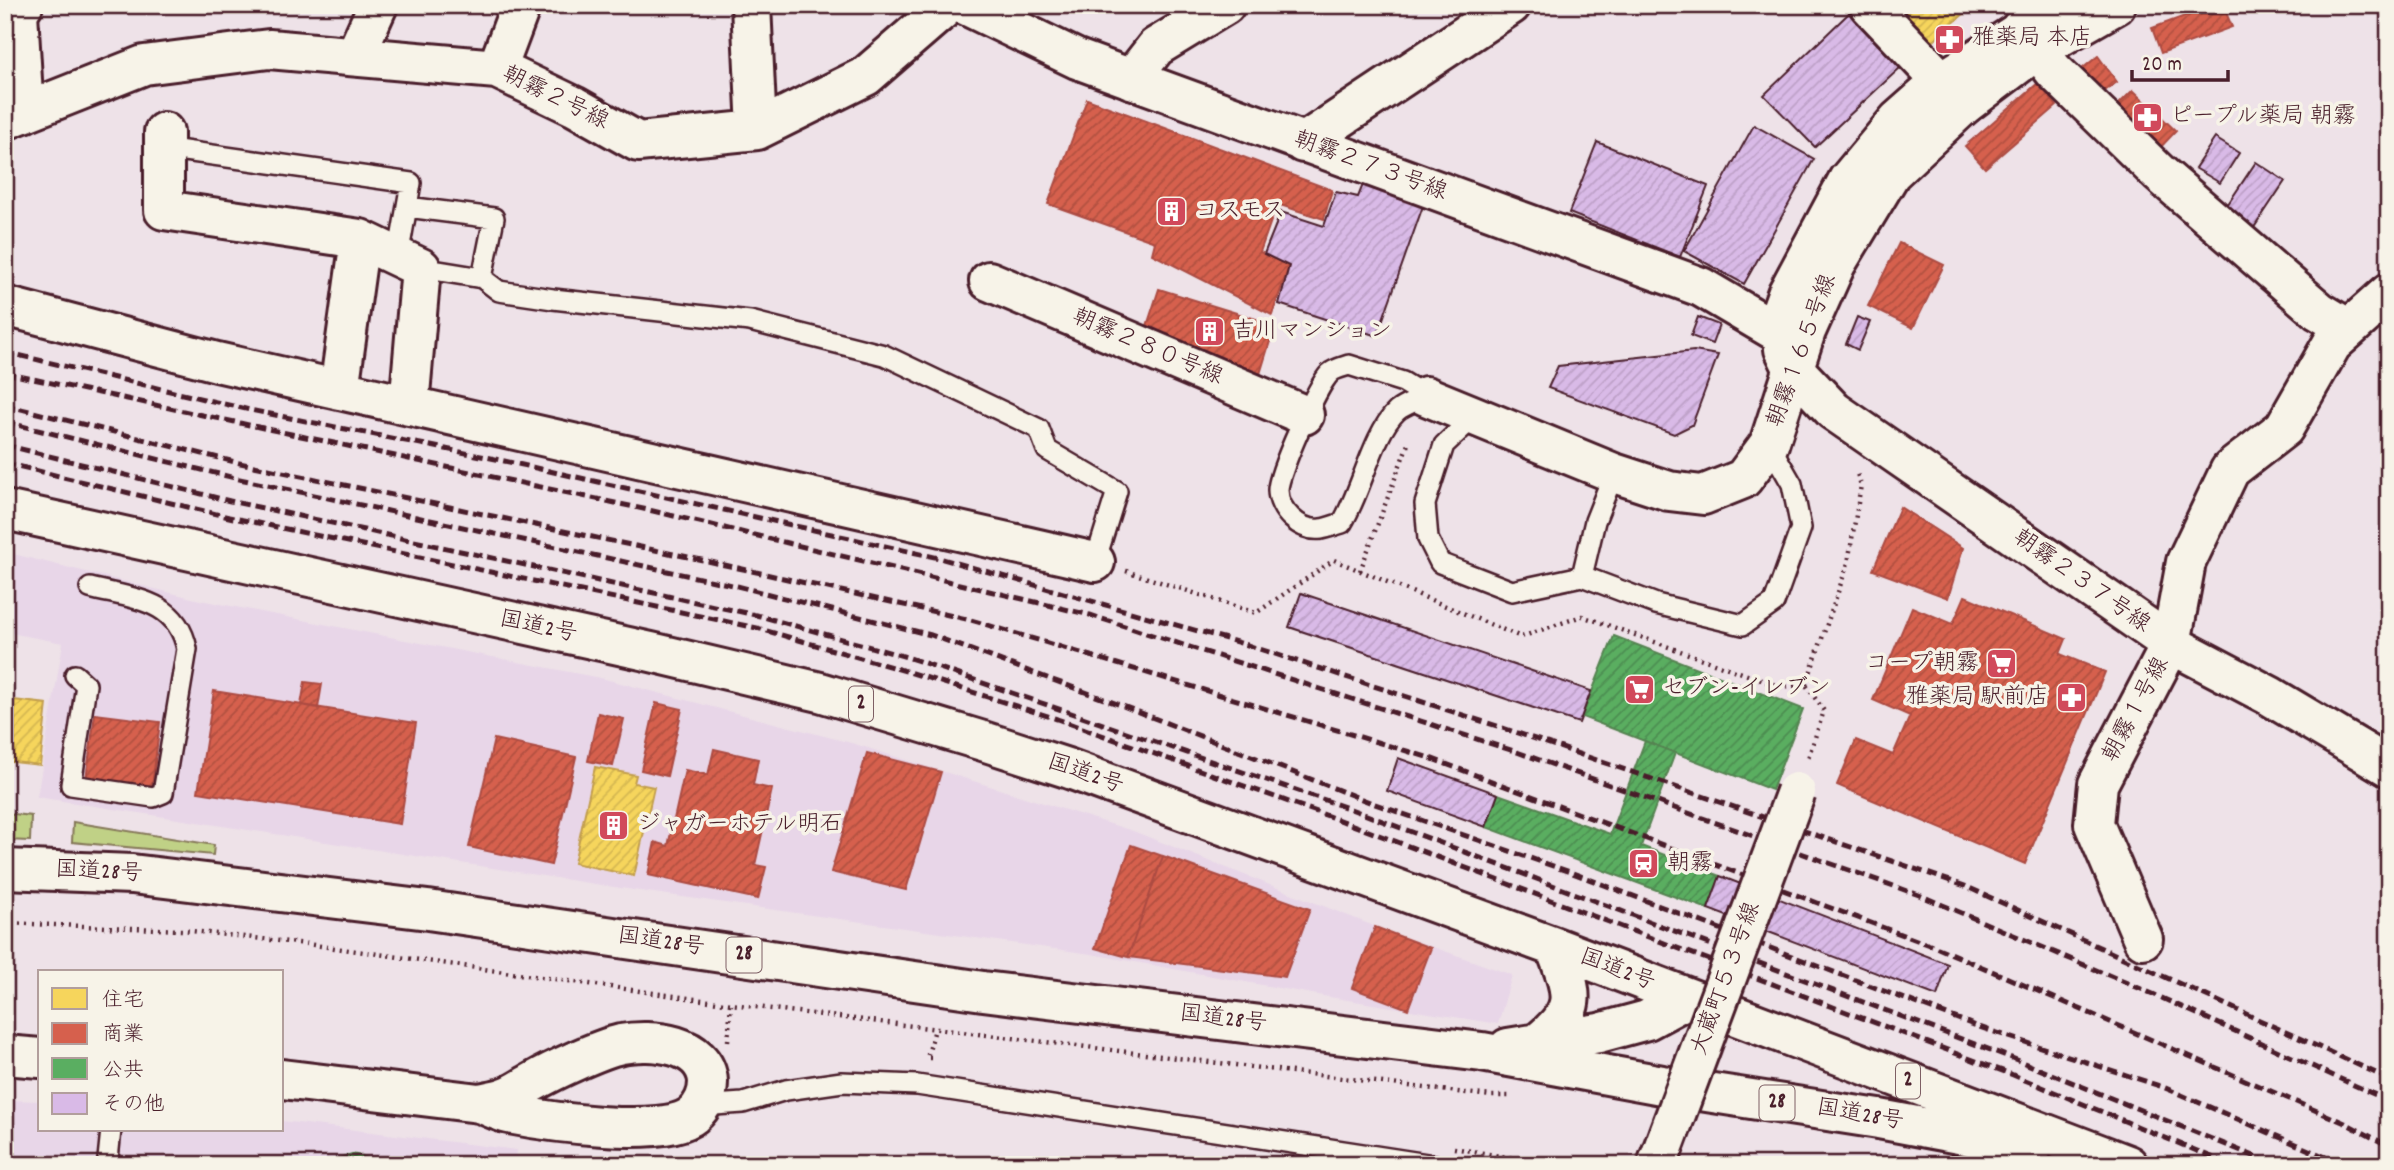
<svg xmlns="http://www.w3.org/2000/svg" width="2394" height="1170" font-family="Dekko,'Klee One',sans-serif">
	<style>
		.built { fill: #e8d6e8 }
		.grass { fill: #c0d186; stroke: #857858; stroke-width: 2 }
		.homes { fill: url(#homes-hatch); stroke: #c29e4d; stroke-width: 2 }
		.shops { fill: url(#shops-hatch); stroke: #ac4c43; stroke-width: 2 }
		.public { fill: url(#public-hatch); stroke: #558351; stroke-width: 2 }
		.building { fill: url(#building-hatch); stroke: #4a1f2b; stroke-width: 2 }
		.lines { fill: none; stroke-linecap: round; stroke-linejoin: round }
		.lane-casing { stroke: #4a1f2b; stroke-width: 24 }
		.street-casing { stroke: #4a1f2b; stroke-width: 44 }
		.secondary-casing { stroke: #4a1f2b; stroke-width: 44 }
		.highway-casing { stroke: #4a1f2b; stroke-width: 44 }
		.path { stroke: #4a1f2b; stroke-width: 4.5; stroke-dasharray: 2 5; stroke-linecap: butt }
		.lane { stroke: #f7f3e8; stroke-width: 19 }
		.street { stroke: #f7f3e8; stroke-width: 38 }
		.secondary { stroke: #f7f3e8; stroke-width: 38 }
		.highway { stroke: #f7f3e8; stroke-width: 38 }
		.rail { stroke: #4a1f2b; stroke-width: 5; stroke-dasharray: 10 5; stroke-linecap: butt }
		.street-bridge-casing { stroke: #4a1f2b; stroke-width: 44; stroke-linecap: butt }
		.street-bridge { stroke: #f7f3e8; stroke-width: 38 }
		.labels { text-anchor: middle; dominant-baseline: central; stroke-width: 7; stroke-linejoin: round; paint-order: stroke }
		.shield { fill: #f7f3e8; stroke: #7e5f64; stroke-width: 2 }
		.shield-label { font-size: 21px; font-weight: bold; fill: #4a1f2b }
		.poi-label { font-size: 23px; fill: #4a1f2b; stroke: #f7f3e8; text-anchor: start }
		.street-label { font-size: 23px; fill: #4a1f2b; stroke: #f7f3e8 }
	</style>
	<defs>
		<pattern id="homes-hatch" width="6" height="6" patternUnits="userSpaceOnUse" patternTransform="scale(1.75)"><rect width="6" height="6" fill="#f6d55c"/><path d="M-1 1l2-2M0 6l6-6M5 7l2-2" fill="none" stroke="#d4b650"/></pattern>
		<pattern id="shops-hatch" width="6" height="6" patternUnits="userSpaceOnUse" patternTransform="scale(1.75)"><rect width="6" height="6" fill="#d6604d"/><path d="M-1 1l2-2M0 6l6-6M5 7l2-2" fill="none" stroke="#b04f40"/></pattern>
		<pattern id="public-hatch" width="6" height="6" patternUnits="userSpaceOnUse" patternTransform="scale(1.75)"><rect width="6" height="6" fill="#5aae61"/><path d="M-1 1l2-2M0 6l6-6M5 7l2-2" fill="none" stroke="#4c8d50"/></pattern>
		<pattern id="building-hatch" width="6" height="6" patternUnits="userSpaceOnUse" patternTransform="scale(1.75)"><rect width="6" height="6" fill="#d9bae7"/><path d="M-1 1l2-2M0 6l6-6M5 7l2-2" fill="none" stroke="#bc9fc6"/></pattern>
	</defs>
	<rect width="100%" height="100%" fill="#eee2e8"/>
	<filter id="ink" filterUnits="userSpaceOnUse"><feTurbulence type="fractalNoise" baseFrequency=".0143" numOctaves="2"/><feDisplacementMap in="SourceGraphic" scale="14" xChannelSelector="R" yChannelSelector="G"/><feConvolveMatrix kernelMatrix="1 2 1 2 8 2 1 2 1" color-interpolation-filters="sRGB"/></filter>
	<g filter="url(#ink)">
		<path class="built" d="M5,552L200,600L605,679L855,744L1133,831L1374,926L1512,975L1498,1024L1329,997L1091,954L640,891L37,797L63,643L5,632Z
			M5,1100L40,1101V1130H282V1121L517,1150L515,1165H5Z"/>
		<path class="grass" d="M5,813L31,816L30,841L5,840Z
			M73,822L214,845L213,855L72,842Z"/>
		<path class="homes" d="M1893,5H1974L1928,45Z
			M5,699L47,704L40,765L5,761Z
			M595,767L636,775L634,783L654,787L634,876L574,863Z"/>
		<path class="shops" d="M2215,5H2223L2232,27L2161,53L2152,28Z
			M2098,56L2117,82L2095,98L2077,73Z
			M2038,83L2057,106L1985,168L1965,146Z
			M2133,90L2176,131L2155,153L2112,111Z
			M1087,99L1332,190L1324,219L1277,204L1260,252L1289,266L1272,315L1152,254L1155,242L1048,204Z
			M1899,243L1944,265L1913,328L1868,306Z
			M1159,289L1275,325L1260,374L1143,338Z
			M1900,507L1963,548L1948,598L1873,570Z
			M1965,596L2066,639L2060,654L2105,672L2025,864L1837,785L1856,740L1893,755L1910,716L1873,700L1912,607L1953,624Z
			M305,682L322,684L318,708L301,705Z
			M214,691L416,723L400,824L198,792Z
			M656,703L682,709L667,776L641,770Z
			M598,713L624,719L613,766L588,761Z
			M95,714L160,722L152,787L86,779Z
			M494,739L576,757L551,865L469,847Z
			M714,749L758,759L753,785L772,789L755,865L766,867L758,899L648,875L655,842L668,846L685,770L708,775Z
			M867,753L941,772L906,890L831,872Z
			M1131,845L1163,856L1128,957L1095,948Z
			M1163,856L1310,909L1285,977L1128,957Z
			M1375,927L1431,948L1408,1009L1352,988Z"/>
		<path class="public" d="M1614,636L1803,709L1772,790L1582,717Z
			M1645,741L1675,753L1641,846L1720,876L1708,909L1486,827L1498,794L1610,834Z
			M352,1154L392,1164V1165H316Z"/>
		<path class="building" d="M1849,13L1901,67L1815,147L1764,95Z
			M1754,125L1814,159L1744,284L1684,251Z
			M2215,138L2239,153L2220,183L2195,168Z
			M1597,142L1708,186L1680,257L1569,213Z
			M2256,162L2285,181L2253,229L2224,210Z
			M1364,182L1424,203L1377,336L1279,304L1289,266L1264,254L1281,212L1324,226L1336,192L1358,197Z
			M1698,317L1719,325L1712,344L1691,336Z
			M1857,317L1870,322L1858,350L1846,344Z
			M1694,351L1718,355L1692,425L1674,434L1548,388L1558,366Z
			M1301,593L1591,691L1579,723L1289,627Z
			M1398,758L1498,794L1486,827L1387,791Z
			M1720,876L1948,964L1937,996L1708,909Z"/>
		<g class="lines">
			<defs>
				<path id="lane" d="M163,148L411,183L398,257
					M407,207L494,218L482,278
					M421,268L482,278L499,291L553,299L750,321L884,355L1039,429L1047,450L1117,491L1095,562
					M1349,365L1403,382L1426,396C1417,401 1404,405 1397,411C1373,433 1361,493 1342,523C1335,525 1328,528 1321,529C1300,532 1278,510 1278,490C1278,473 1317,386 1330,373C1334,369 1343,367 1349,365Z
					M1475,416L1444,445L1425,504L1428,539L1440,563L1512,591L1582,576L1656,604L1743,625L1774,603L1801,528L1792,484L1769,444
					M1582,576L1595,521L1614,473
					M75,675L86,685L71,785L153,797L163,793L187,649C177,599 133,599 90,588
					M701,1106L743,1103L786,1090L842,1082L917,1085L1434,1165
					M108,1159L111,1130"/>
				<path id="street" d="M23,5L18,13L24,113
					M751,5L757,130
					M1869,5L1964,105
					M2021,28L2054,71L2159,173L2319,311L2349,329
					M355,56L378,5
					M497,69L521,5
					M1131,79L1156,47L1225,5
					M5,120L144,65L269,49L497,69L574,106L638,142L757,130L866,76L948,5
					M164,132V210L360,239L339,390
					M1303,143L1511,5
					M360,239L421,268L409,406
					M989,281L1304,415
					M5,306L217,362L1095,562
					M2143,939L2094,824L2098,784L2171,644L2186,562L2230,470L2284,428L2332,344L2389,293
					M5,1055L40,1058
					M282,1079L479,1103C489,1106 499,1112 509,1114C545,1121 665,1139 693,1115C703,1106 708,1094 708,1082C706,1043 651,1038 621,1044C599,1049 554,1070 533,1082C524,1087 515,1094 505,1097C497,1100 487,1101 479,1103"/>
				<path id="secondary" d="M965,5L1077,59L1701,287L1774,330
					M1774,330L1787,294L1848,180L1898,120L1941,82L2060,5
					M1784,349L1793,368L1834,411L2171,644L2270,696L2389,767
					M1426,396L1614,473L1669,491L1703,495L1743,479L1769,444L1806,331L1836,264L1891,173L1964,105L2037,50L2116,5"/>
				<path id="highway" d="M5,510L651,652L820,692L983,741L1067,768L1555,947L2128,1165
					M5,869L132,874L428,910L983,991L1482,1052L1662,1085L1879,1119L2002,1142L2036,1143
					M1539,1042C1581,1008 1573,994 1555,947
					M1508,1048L1599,1033L1647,1020L1688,998"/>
			</defs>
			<use href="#lane" class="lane-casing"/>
			<use href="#street" class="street-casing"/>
			<use href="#secondary" class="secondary-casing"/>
			<use href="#highway" class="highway-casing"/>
			<path class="path" d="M1126,571L1256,613L1334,560L1521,637L1582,616L1781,687L1806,685L1824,711L1807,761
				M1360,571L1408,444
				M1806,685L1848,563L1861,485L1856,471
				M5,923L182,930L307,944L731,1004L1491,1096H1513
				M728,1041L731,1004
				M931,1058H927L935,1029
				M1454,1148L1553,1165
				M1754,1165H1759"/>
			<use href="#lane" class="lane"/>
			<use href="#street" class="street"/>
			<use href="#secondary" class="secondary"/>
			<use href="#highway" class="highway"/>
			<path class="rail" d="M5,352L250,410L491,458L939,558L1244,644L1500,727L1965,886L2389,1079
				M5,373L653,511L1090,615L1517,752L1919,895L2153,994L2389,1101
				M5,405L235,462L707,561L971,620L1430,758L1938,948L2345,1123L2389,1146
				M5,422L235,478L737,586L931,635L1123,706L1372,803L1570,872L1979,1027L2163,1087L2344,1165
				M5,445L230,501L760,616L910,658L1348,808L2017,1060L2276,1165
				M5,463L229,517L757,628L909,672L1057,719L1342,821L2013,1075L2231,1165"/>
			<defs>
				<path id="street-bridge" d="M1657,1165L1796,792"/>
			</defs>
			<use href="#street-bridge" class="street-bridge-casing"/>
			<use href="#street-bridge" class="street-bridge"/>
		</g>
	</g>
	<defs>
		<symbol id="pharmacy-square" viewBox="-11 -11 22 22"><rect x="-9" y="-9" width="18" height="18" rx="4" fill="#d1495b" stroke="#f7f3e8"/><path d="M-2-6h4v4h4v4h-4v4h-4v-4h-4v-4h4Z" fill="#fff"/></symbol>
		<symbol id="building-square" viewBox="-11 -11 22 22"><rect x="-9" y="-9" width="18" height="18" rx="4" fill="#d1495b" stroke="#f7f3e8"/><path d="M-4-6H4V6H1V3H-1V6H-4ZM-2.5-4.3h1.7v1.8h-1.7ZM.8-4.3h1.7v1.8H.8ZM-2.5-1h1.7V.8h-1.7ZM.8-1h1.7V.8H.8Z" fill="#fff"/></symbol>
		<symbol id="supermarket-square" viewBox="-11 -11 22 22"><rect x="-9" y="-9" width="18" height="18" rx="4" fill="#d1495b" stroke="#f7f3e8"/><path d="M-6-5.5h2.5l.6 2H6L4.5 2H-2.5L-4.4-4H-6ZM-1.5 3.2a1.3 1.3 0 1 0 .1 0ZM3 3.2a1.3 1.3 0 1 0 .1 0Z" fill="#fff"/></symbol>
		<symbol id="station-square" viewBox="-11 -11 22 22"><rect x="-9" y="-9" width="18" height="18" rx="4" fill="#d1495b" stroke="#f7f3e8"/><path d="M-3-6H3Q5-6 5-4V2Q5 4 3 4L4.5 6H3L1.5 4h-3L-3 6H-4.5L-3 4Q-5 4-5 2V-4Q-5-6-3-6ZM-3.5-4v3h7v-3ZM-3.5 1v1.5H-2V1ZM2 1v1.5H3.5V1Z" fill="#fff"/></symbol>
	</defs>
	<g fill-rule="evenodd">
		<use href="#pharmacy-square" x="1932" y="22" width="35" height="35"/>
		<use href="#pharmacy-square" x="2130" y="100" width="35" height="35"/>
		<use href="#building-square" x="1154" y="194" width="35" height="35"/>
		<use href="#building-square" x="1192" y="314" width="35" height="35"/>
		<use href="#supermarket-square" x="1984" y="646" width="35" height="35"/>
		<use href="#supermarket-square" x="1622" y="672" width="35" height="35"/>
		<use href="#pharmacy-square" x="2054" y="680" width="35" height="35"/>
		<use href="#building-square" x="596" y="808" width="35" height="35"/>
		<use href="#station-square" x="1626" y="846" width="35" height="35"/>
	</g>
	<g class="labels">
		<g class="shield">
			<rect x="849" y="686.5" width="24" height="35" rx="5"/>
			<rect x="726.5" y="937.5" width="35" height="35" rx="5"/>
			<rect x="1896" y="1063.5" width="24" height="35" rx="5"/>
			<rect x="1759.5" y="1085.5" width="35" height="35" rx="5"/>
		</g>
		<g class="shield-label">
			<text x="861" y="704">2</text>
			<text x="744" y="955">28</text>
			<text x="1908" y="1081">2</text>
			<text x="1777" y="1103">28</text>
		</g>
		<g class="poi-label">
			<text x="1972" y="39">雅薬局 本店</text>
			<text x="2170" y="117">ピープル薬局 朝霧</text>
			<text x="1195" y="212">コスモス</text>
			<text x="1232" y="332">吉川マンション</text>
			<text x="1979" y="664" text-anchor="end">コープ朝霧</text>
			<text x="1662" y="689">セブン-イレブン</text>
			<text x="2049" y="698" text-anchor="end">雅薬局 駅前店</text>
			<text x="637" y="825">ジャガーホテル明石</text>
			<text x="1667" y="864">朝霧</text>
		</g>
		<g class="street-label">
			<text transform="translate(555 99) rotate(26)">朝霧２号線</text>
			<text transform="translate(1370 167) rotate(20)">朝霧２７３号線</text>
			<text transform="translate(1147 348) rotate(23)">朝霧２８０号線</text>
			<text transform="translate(1803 351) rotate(-70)">朝霧１６５号線</text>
			<text transform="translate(2081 582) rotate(35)">朝霧２３７号線</text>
			<text transform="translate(538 628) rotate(12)">国道2号</text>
			<text transform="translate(2137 710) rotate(-62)">朝霧１号線</text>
			<text transform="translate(1085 775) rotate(19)">国道2号</text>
			<text transform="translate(99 873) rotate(3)">国道28号</text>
			<text transform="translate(661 943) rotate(8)">国道28号</text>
			<text transform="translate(1617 971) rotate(21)">国道2号</text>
			<text transform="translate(1727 979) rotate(-70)">大蔵町５３号線</text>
			<text transform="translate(1223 1020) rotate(7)">国道28号</text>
			<text transform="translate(1860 1116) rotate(10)">国道28号</text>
		</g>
	</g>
	<rect width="2394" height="1170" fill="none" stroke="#f7f3e8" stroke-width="28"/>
	<rect x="14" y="14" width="2366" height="1142" fill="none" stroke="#4a1f2b" stroke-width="2.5" filter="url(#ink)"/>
	<rect x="38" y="970" width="245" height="161" fill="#f7f3e8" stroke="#b29e9c" stroke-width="2"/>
	<rect x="52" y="988" width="35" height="21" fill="#f6d55c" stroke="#b29e9c" stroke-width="2"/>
	<text x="102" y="1006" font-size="21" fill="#4a1f2b">住宅</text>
	<rect x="52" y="1023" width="35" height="21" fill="#d6604d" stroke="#b29e9c" stroke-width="2"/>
	<text x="102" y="1040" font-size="21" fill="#4a1f2b">商業</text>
	<rect x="52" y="1058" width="35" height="21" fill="#5aae61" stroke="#b29e9c" stroke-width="2"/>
	<text x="102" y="1076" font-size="21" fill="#4a1f2b">公共</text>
	<rect x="52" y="1093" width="35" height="21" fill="#d9bae7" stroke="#b29e9c" stroke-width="2"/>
	<text x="102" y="1110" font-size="21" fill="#4a1f2b">その他</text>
	<path d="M2132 70v10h96v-10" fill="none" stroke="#4a1f2b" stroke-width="3.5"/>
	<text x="2142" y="70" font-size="21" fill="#4a1f2b" stroke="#f7f3e8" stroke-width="5" paint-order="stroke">20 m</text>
</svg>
